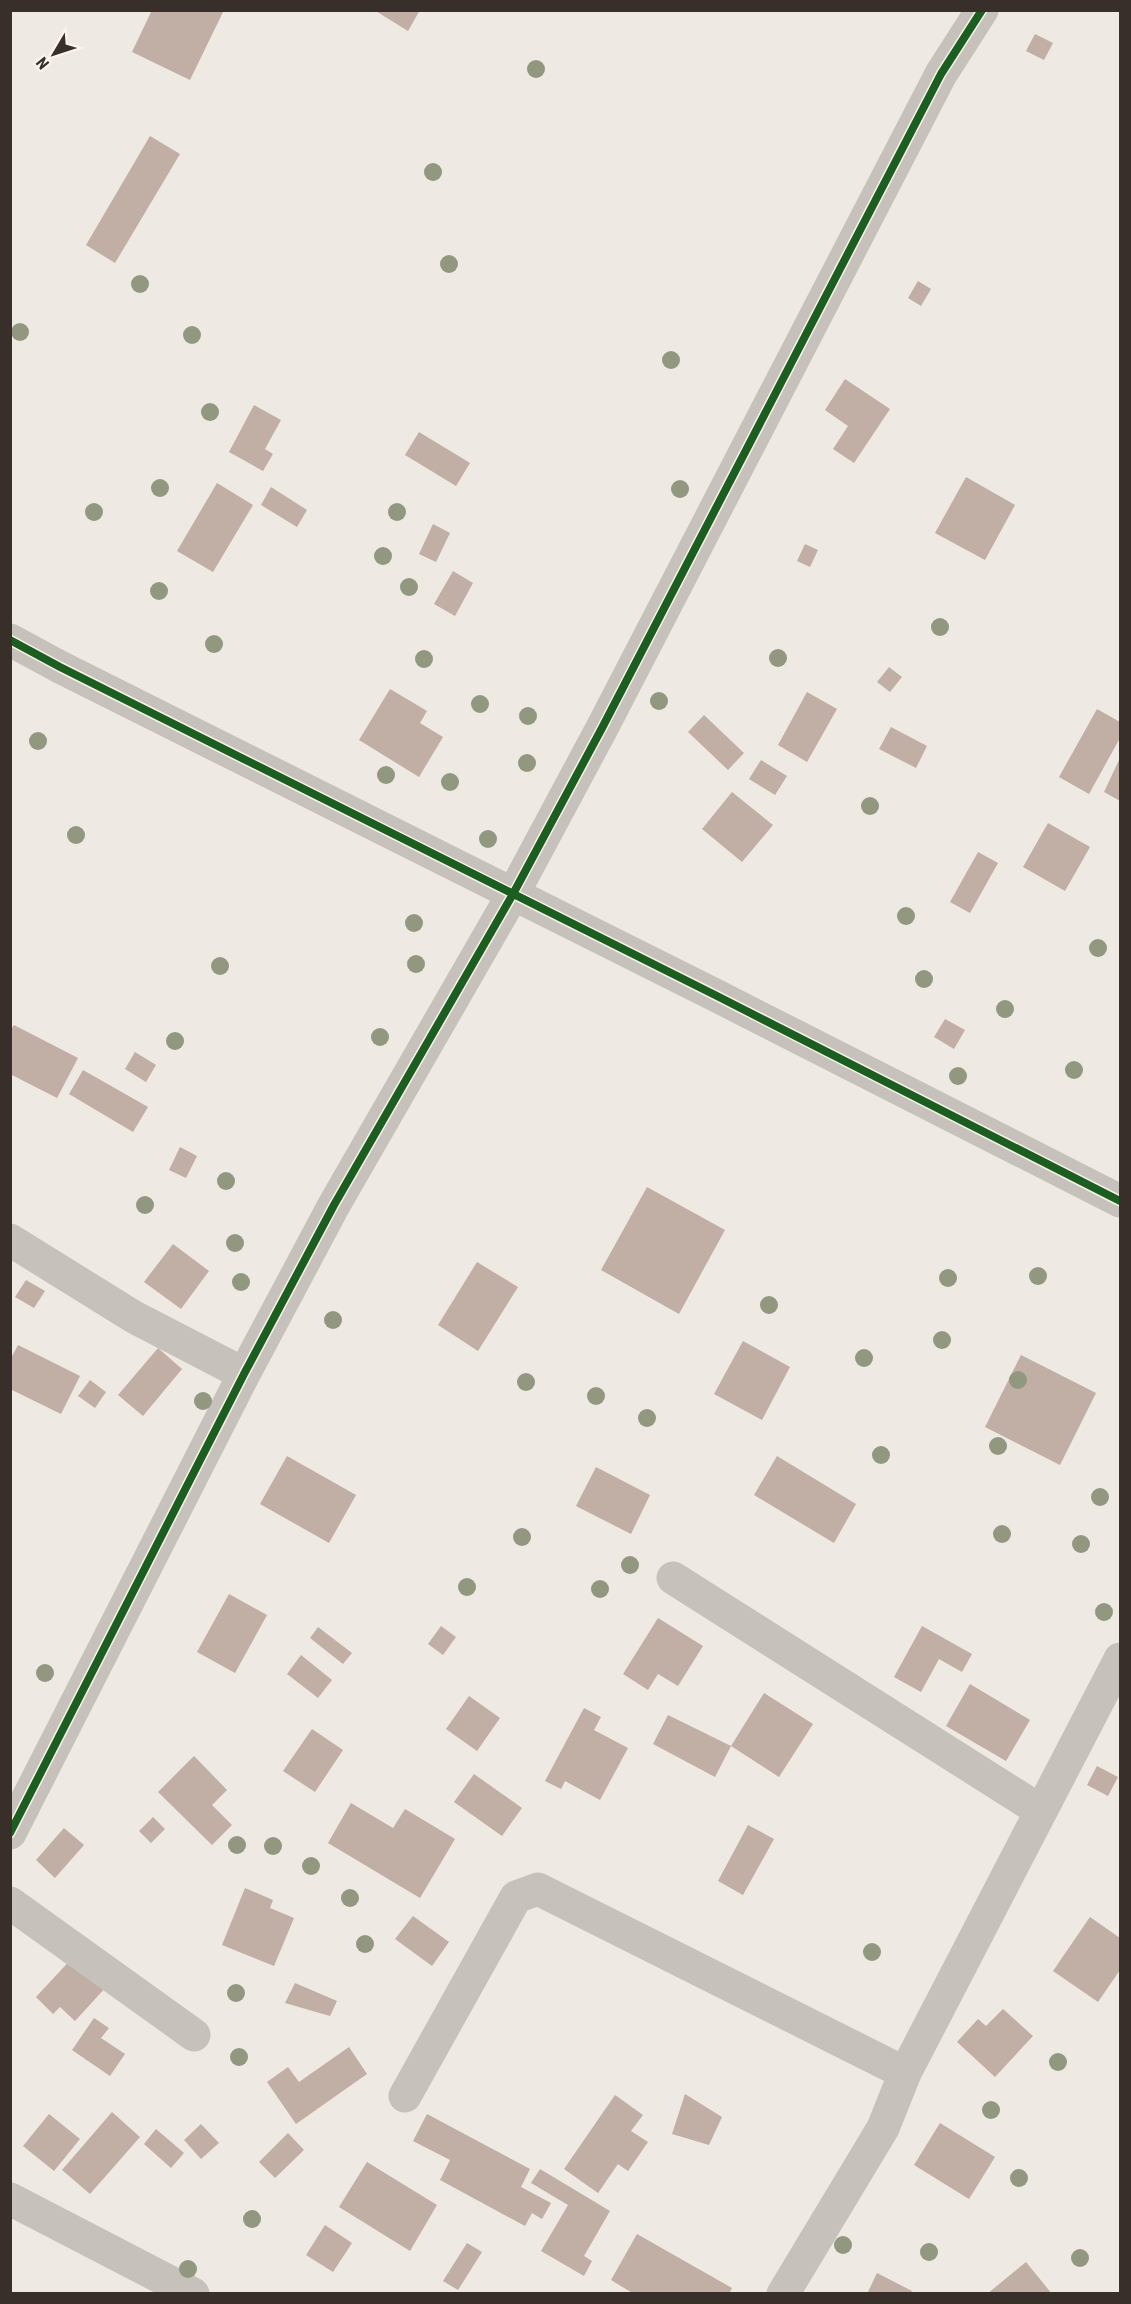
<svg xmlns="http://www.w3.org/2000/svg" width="1131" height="2304" font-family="'Roboto Condensed',sans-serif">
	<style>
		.building { fill: #c1aea5 }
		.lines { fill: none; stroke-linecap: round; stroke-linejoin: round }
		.minor { stroke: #c7c1bc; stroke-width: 33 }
		.cycleway-casing { stroke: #faf4ec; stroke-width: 11 }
		.cycleway { stroke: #1b5e20; stroke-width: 8 }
		.tree { fill: #92987f }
	</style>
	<rect width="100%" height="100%" fill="#eee9e3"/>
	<path class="building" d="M152,10H224L190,80L132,52Z
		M374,10H420L408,31Z
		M1035,34L1053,43L1044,60L1026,51Z
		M150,136L180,154L115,263L86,245Z
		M918,281L931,289L921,306L908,298Z
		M845,379L890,409L854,463L833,449L848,426L825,410Z
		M254,405L281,420L265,449L273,454L263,471L229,452Z
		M419,432L470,463L456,486L405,455Z
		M966,477L1015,505L985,560L935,533Z
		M217,483L253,505L213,572L177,551Z
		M271,487L307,510L297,527L261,505Z
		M433,524L450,533L436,562L419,554Z
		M805,544L818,550L810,567L797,561Z
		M453,571L473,583L455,616L434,604Z
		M889,667L902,677L890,692L877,682Z
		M390,689L427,711L420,723L443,737L419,777L359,740Z
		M807,692L837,709L807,762L778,745Z
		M1097,709L1120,722V738L1089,794L1059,777Z
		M704,715L744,753L728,770L688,732Z
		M891,727L927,746L916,768L879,749Z
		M1120,758V801L1104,792Z
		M761,760L787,776L775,795L749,779Z
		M732,792L773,825L742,862L702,829Z
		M1048,823L1090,847L1065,891L1023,867Z
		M978,852L998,863L970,913L950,902Z
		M945,1019L965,1030L954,1049L934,1037Z
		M14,1025L78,1058L57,1098L10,1074V1031Z
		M135,1052L156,1065L146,1082L125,1069Z
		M83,1070L148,1107L133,1132L69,1094Z
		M180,1147L197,1156L186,1178L169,1170Z
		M647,1187L725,1230L679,1314L601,1270Z
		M173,1244L209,1271L181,1309L144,1282Z
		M477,1262L518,1287L478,1351L438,1325Z
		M26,1280L45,1291L34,1308L15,1297Z
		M743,1341L790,1367L762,1420L714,1394Z
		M18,1345L80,1376L61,1414L10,1389V1360Z
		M158,1348L182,1369L143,1416L118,1395Z
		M1021,1355L1096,1393L1060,1465L985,1427Z
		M90,1380L106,1392L95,1408L78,1396Z
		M287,1456L356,1495L329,1543L260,1504Z
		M777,1456L856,1504L834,1543L754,1495Z
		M596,1467L650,1495L631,1534L576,1506Z
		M229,1594L267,1615L235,1673L197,1652Z
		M658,1618L703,1646L678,1686L658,1674L648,1690L623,1674Z
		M441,1626L456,1637L443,1655L428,1644Z
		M922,1626L972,1654L962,1672L939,1659L921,1692L894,1677Z
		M318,1627L352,1653L343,1664L310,1638Z
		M301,1655L332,1680L318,1698L287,1674Z
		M970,1684L1030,1720L1006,1761L946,1726Z
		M764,1693L813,1724L779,1777L731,1746Z
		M469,1696L500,1718L477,1751L446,1729Z
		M584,1708L601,1717L594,1730L628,1748L600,1800L565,1781L561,1789L545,1781Z
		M668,1715L731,1746L715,1777L653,1744Z
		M312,1729L343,1750L315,1792L283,1771Z
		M194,1756L227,1790L212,1805L232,1825L212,1845L158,1792Z
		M1097,1766L1118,1777L1108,1796L1087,1785Z
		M474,1774L522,1808L502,1836L454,1802Z
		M351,1803L393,1828L405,1809L455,1839L420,1898L328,1843Z
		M153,1817L165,1829L151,1843L139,1831Z
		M748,1825L774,1839L743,1895L718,1881Z
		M64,1828L84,1845L55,1878L36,1860Z
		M245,1888L273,1900L270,1908L294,1918L274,1966L222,1945Z
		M413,1916L449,1942L432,1966L395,1939Z
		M1090,1917L1120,1938V1970L1098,2002L1053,1971Z
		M75,1955L107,1986L75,2021L60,2007L53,2014L36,1997Z
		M295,1983L337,2001L330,2016L285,2003Z
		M1003,2009L1033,2036L995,2077L957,2042L978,2019L986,2026Z
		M94,2018L109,2028L101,2038L125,2054L110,2076L72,2050Z
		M349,2047L367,2074L296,2124L267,2082L288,2067L299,2082Z
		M685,2094L722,2117L709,2145L672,2134Z
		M615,2095L643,2115L631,2131L648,2142L628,2171L618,2164L598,2193L564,2169Z
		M112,2112L140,2137L90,2194L62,2170Z
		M49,2114L80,2139L54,2171L23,2146Z
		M427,2114L530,2169L521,2187L551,2203L542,2219L532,2213L525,2226L440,2180L450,2160L413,2141Z
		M940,2123L995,2157L969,2199L914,2165Z
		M201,2124L219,2143L201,2159L184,2140Z
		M156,2129L184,2153L171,2168L144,2144Z
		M288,2133L304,2150L275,2178L259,2162Z
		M367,2162L437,2205L410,2251L339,2207Z
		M540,2169L610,2211L584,2256L592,2261L584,2276L541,2251L568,2205L531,2183Z
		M325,2225L352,2243L333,2272L306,2255Z
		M637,2234L732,2288L729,2294H634L611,2280Z
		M467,2243L482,2252L458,2290L443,2281Z
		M1026,2262L1052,2294H987Z
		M877,2273L912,2291L910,2294H867Z"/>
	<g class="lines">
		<path class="minor" d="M10,640L60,667L717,996L1120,1201
			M10,1240L134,1317L244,1374
			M673,1578L1041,1811
			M10,1833L244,1374L334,1205L513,894L602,728L941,74L982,10
			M10,1903L194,2035
			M405,2096L516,1897L538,1889L905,2073
			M10,2199L193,2294
			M783,2294L883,2128L905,2073L1120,1659"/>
		<defs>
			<path id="cycleway" d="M10,640L60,667L717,996L1120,1201
				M10,1833L244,1374L334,1205L513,894L602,728L941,74L982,10"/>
		</defs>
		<use href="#cycleway" class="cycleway-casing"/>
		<use href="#cycleway" class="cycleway"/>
	</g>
	<g class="tree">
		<circle cx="536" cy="69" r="9"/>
		<circle cx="433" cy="172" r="9"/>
		<circle cx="449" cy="264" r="9"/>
		<circle cx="140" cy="284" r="9"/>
		<circle cx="20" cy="332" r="9"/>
		<circle cx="192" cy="335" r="9"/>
		<circle cx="671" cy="360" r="9"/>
		<circle cx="210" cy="412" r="9"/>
		<circle cx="160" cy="488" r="9"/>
		<circle cx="680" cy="489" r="9"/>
		<circle cx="94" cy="512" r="9"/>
		<circle cx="397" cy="512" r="9"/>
		<circle cx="383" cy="556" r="9"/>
		<circle cx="409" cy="587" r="9"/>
		<circle cx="159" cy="591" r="9"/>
		<circle cx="940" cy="627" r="9"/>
		<circle cx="214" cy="644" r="9"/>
		<circle cx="778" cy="658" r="9"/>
		<circle cx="424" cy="659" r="9"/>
		<circle cx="659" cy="701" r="9"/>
		<circle cx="480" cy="704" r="9"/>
		<circle cx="528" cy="716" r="9"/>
		<circle cx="38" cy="741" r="9"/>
		<circle cx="527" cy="763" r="9"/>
		<circle cx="386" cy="775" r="9"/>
		<circle cx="450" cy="782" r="9"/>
		<circle cx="870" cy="806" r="9"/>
		<circle cx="76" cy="835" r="9"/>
		<circle cx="488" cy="839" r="9"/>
		<circle cx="906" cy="916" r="9"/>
		<circle cx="414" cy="923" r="9"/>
		<circle cx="1098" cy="948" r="9"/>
		<circle cx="416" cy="964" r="9"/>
		<circle cx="220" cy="966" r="9"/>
		<circle cx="924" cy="979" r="9"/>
		<circle cx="1005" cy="1009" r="9"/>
		<circle cx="380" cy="1037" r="9"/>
		<circle cx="175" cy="1041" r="9"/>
		<circle cx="1074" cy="1070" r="9"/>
		<circle cx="958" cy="1076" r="9"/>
		<circle cx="226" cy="1181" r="9"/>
		<circle cx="145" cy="1205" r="9"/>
		<circle cx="235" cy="1243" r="9"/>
		<circle cx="1038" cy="1276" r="9"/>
		<circle cx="948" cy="1278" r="9"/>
		<circle cx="241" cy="1282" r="9"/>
		<circle cx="769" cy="1305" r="9"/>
		<circle cx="333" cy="1320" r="9"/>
		<circle cx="942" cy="1340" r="9"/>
		<circle cx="864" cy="1358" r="9"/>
		<circle cx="1018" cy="1380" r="9"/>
		<circle cx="526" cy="1382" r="9"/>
		<circle cx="596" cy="1396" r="9"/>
		<circle cx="203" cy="1401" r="9"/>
		<circle cx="647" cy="1418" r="9"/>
		<circle cx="998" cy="1446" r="9"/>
		<circle cx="881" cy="1455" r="9"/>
		<circle cx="1100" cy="1497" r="9"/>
		<circle cx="1002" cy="1534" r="9"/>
		<circle cx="522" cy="1537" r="9"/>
		<circle cx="1081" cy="1544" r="9"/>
		<circle cx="630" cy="1565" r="9"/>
		<circle cx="467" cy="1587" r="9"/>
		<circle cx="600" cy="1589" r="9"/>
		<circle cx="1104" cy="1612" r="9"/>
		<circle cx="45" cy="1673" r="9"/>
		<circle cx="237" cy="1845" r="9"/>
		<circle cx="273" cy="1846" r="9"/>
		<circle cx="311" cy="1866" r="9"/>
		<circle cx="350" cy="1898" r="9"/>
		<circle cx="365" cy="1944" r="9"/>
		<circle cx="872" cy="1952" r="9"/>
		<circle cx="236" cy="1993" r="9"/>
		<circle cx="239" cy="2057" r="9"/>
		<circle cx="1058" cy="2062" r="9"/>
		<circle cx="991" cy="2110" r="9"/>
		<circle cx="1019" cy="2178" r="9"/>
		<circle cx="252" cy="2219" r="9"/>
		<circle cx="843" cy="2245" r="9"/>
		<circle cx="929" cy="2252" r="9"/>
		<circle cx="1080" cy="2258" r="9"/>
		<circle cx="188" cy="2269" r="9"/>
	</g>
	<rect width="1131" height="2304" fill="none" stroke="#392f2a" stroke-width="24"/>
	<g transform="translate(54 54) rotate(231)" stroke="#faf4ec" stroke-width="4.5" paint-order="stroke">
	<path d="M0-4.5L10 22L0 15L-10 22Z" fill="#392f2a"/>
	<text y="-9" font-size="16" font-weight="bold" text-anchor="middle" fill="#392f2a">N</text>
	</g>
</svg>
